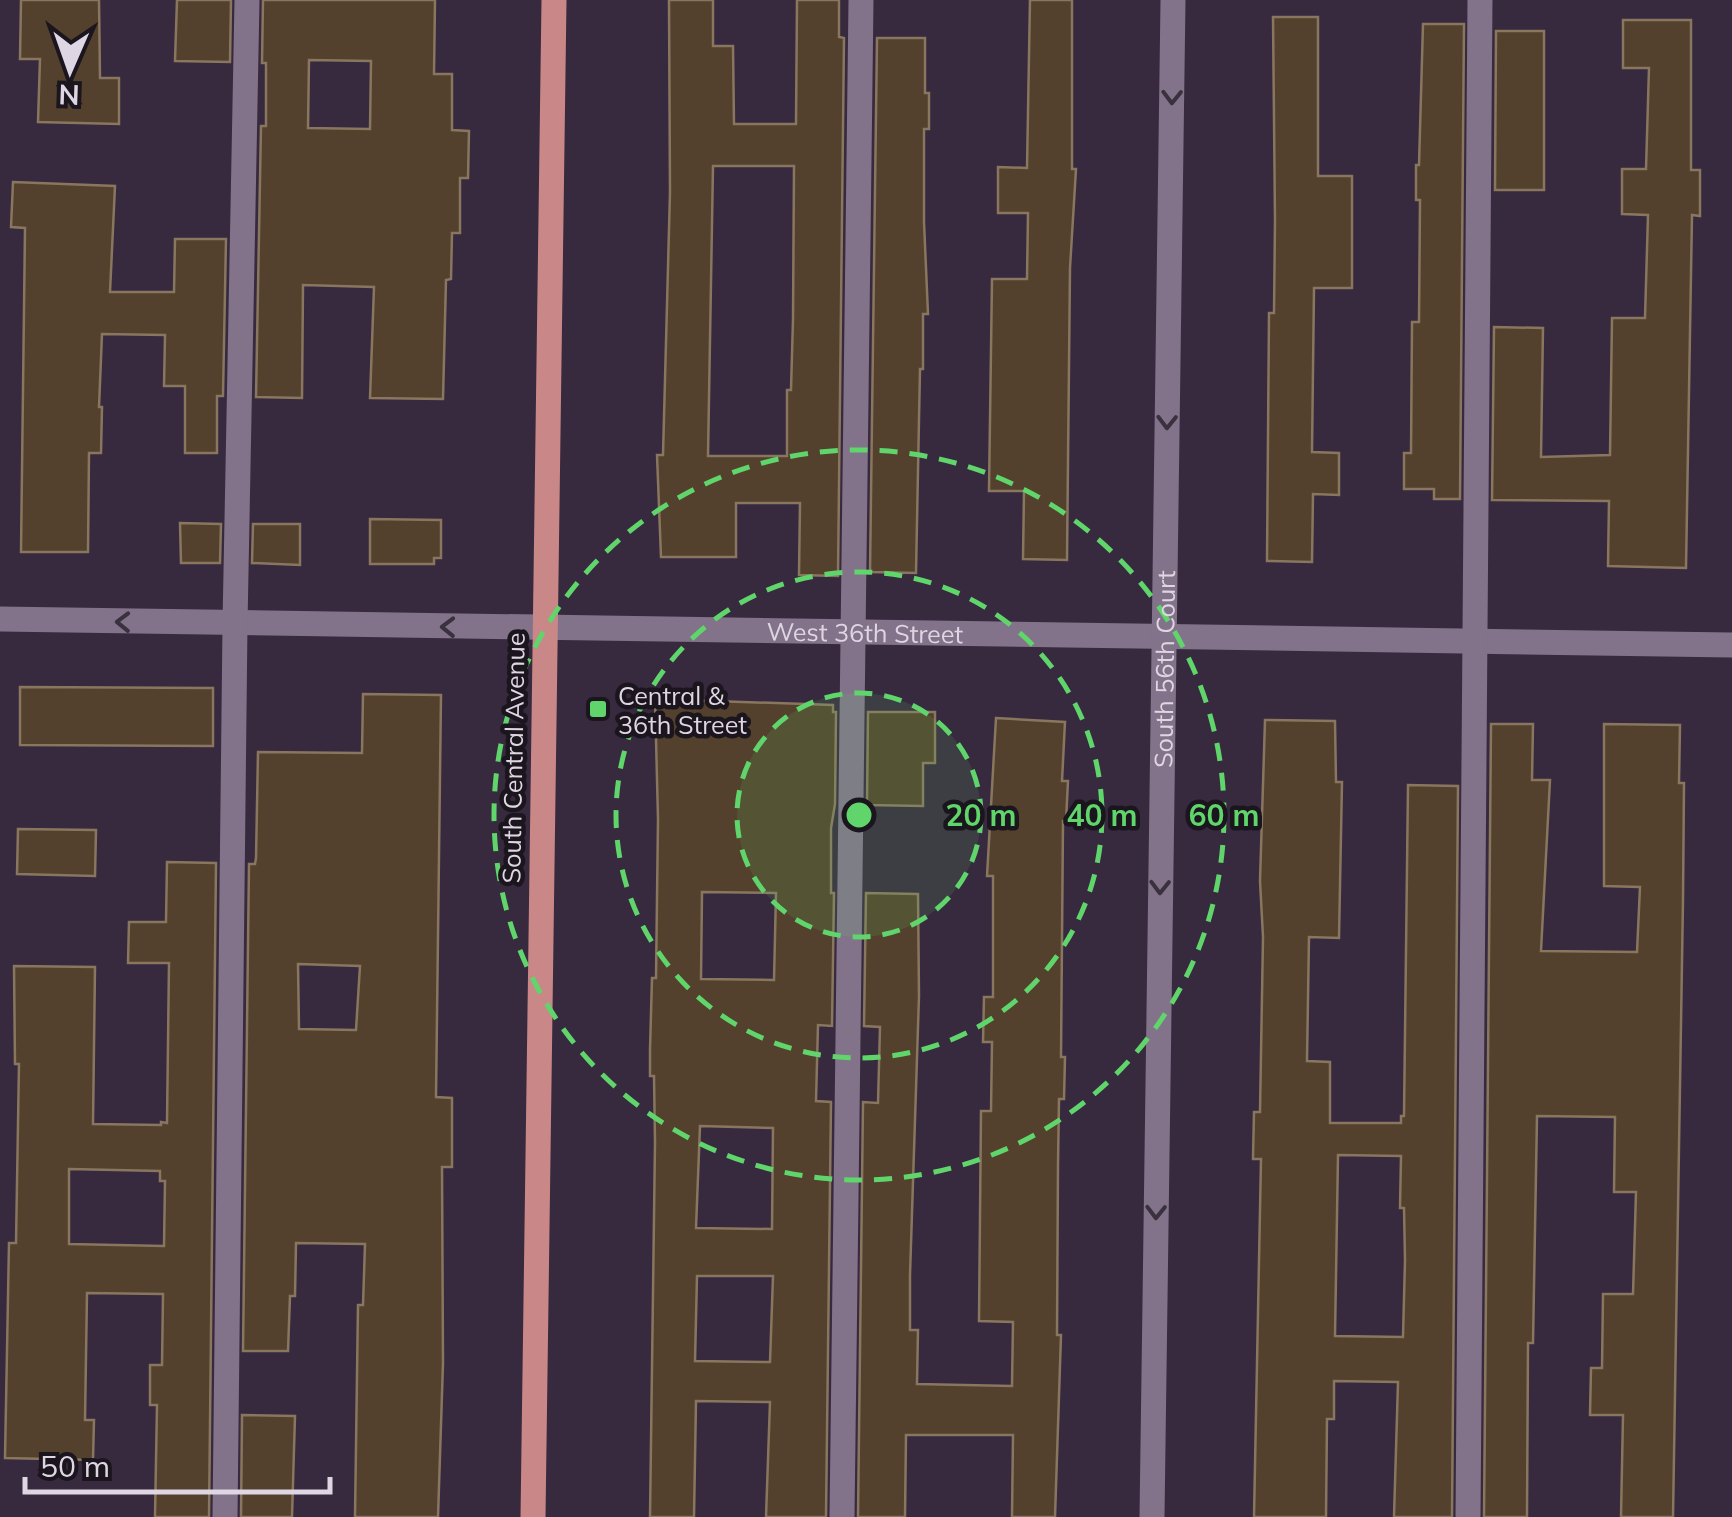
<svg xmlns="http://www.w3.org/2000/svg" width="1732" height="1517" font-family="Mulish,sans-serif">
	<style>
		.building { fill: #53412d; stroke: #89765f; stroke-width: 2.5; fill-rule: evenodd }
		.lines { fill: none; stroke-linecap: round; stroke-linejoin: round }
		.minor { stroke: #82728a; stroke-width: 25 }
		.major { stroke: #c98887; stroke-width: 25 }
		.oneway { stroke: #3a313e }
		.ring { fill: none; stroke: #5fd56b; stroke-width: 5; stroke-dasharray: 18 12 }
		.poi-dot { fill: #5fd56b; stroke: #1b151e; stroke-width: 4 }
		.labels { text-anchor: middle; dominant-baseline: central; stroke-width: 9; stroke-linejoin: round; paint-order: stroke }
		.street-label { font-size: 25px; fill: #dfd6e3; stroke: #1b151e }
		.poi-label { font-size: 25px; fill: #dfd6e3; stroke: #1b151e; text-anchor: start }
		.centre { fill: #5fd56b; stroke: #1b151e; stroke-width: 5 }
		.ring-label { font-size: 30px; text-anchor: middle; font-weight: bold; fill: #5fd56b; stroke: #1b151e; stroke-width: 9; stroke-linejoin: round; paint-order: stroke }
	</style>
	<rect width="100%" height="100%" fill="#37293e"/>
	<path class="building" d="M21,0H99L100,78H119V124L38,122L40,59H20Z
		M177,0H231L230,62L175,61Z
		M263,0H435L434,74H452V130L469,131L468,178H460V233H452L451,279L446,280L443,399L370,398L374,287L303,285L302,398L256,397L261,126H266V63H262ZM309,60L371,61L370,129L308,128Z
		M669,0H713V46H733L734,124H796L797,0H839V37L844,38L838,576L799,575L800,503H736V557H661L657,455H663L670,192ZM713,166H794L793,319L791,390H787V456H708Z
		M1030,0H1072V169H1076L1070,268L1067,560L1023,559L1024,491H989L992,279H1027L1028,213H998V167L1027,168Z
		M1273,17H1318V176H1352V288H1314L1312,452L1339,453V495L1313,494L1312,562L1267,561L1269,313H1274L1275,220Z
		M1623,20H1691V170H1700V216L1692,215L1686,568L1608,566L1609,501L1492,500L1494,327L1543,328L1541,457L1610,455L1612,318H1645L1648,215L1622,214V169H1646L1649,68H1623Z
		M1423,24H1464L1460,499H1434V489H1404V453H1411L1412,322H1419L1420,200H1416V165H1419Z
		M1496,31H1544V190H1495Z
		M877,38H925V93H929V129H924V222L928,314H923V369H920L916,573L870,572Z
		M13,182L115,186L110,292H174L175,239H226L223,396H217V453H185V386H164L165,335L102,334L99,407H102L101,453H89L88,552H21L25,228L11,227Z
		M370,519L441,520V558H434V564H370Z
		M180,523L221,524L220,563H181Z
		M253,524H300V565L252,563Z
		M20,687L213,688V746L20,745Z
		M363,694L441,695L436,1097L452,1098V1167H442L443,1363L438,1517H355L358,1305H363L365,1244L296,1243L295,1296H290L288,1351H243L249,864H255L256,858L258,752L362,753ZM298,964L360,966L356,1030L299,1029Z
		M655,699L833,705V712H836L835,804L831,828V893H834L832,1026L818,1025L816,1101L831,1102L826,1517H766L770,1402L696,1401L694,1517H650L655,1142L654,1076H650V1050L652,978H656L658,819ZM702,892L776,893L774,980L701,979ZM700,1126L773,1128L772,1229L696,1228ZM697,1276H773L770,1362L695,1361Z
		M868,712H935V763H923V806L867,805Z
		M996,718L1065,722L1062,781H1068L1066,821H1063L1061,1057H1065L1064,1099H1059L1058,1165L1057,1335H1061L1055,1517H1012L1013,1435H906L905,1517H858L863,1102L878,1103L880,1027L864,1026L866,893L918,894L919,996L910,1275V1330H918L917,1384L1012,1386L1013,1322L979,1321L981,1111H991L992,1042H983L984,997H993V876H987Z
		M1265,720L1335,721L1336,782H1342L1339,938L1309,937L1307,1061L1330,1062V1123H1401V1116H1404L1408,785L1458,786L1452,1517H1394L1398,1382L1334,1381V1419H1327L1326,1517H1254L1261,1159H1253L1254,1112H1260L1263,937L1260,881ZM1338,1155L1401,1156L1400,1208H1404L1405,1260L1403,1337L1335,1336Z
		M1491,724H1533L1532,780H1550L1541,951L1637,952L1640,887L1604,886V724L1680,725L1679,783H1684L1683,900L1673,1517H1621L1623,1415H1590L1591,1368H1602L1603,1294H1633L1636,1192H1614L1615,1117L1537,1116L1533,1343H1528L1527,1517H1484Z
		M18,829L96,830L95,876L17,874Z
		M167,862L216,863L209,1517H155L157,1405H150V1365H162L163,1294L87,1293L85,1420H94L93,1460L5,1458L9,1243H16L19,1064H15L14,966L95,967L93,1124L161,1125V1122L167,1123L169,963H128L129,922H166ZM69,1169L160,1171V1181H165L164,1246L69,1244Z
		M242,1415L295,1416L292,1517H241Z"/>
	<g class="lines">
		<g class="minor">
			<path id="s1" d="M0,619L1732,645"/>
			<path d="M225,1517L235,624L247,0"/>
			<path d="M842,1517L861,0"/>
			<path id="s2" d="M1152,1517L1173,0"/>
			<path d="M1468,1517L1480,0"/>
		</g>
		<path class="major" d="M533,1517L554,0"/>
	</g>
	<defs><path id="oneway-chevron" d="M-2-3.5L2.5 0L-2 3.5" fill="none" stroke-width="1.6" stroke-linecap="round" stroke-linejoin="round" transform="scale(2.5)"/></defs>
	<g class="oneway">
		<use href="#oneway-chevron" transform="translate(1172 97) rotate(91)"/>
		<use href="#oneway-chevron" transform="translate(1167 422) rotate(91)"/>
		<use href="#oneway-chevron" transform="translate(123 622) rotate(-179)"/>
		<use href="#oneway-chevron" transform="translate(448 627) rotate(-179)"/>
		<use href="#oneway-chevron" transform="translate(1160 887) rotate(91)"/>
		<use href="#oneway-chevron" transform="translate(1156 1212) rotate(91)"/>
	</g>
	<circle cx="859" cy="815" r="122" fill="#5fd56b" fill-opacity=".12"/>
	<g class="ring">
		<circle cx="859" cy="815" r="122"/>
		<circle cx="859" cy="815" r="243"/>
		<circle cx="859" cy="815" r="365"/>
	</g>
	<rect class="poi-dot" x="588" y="699" width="20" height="20" rx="5"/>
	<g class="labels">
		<g class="street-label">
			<text stroke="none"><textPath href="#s1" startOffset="865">West 36th Street</textPath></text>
			<text stroke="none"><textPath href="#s2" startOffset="848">South 56th Court</textPath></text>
			<text transform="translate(513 758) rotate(-89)">South Central Avenue</text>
		</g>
		<g class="poi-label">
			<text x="618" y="695">Central &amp;<tspan x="618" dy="29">36th Street</tspan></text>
		</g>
	</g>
	<circle cx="859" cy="815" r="15" class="centre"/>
	<g class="ring-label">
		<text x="981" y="826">20 m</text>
		<text x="1102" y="826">40 m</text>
		<text x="1224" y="826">60 m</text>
	</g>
	<g transform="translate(70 70) rotate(182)" stroke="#1b151e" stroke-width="8" paint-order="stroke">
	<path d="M0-8L18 38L0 25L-18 38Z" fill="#dfd6e3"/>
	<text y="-15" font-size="28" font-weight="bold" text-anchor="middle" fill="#dfd6e3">N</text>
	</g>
	<path d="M25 1477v15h305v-15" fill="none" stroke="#dfd6e3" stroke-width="5"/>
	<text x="40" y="1477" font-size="30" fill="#dfd6e3" stroke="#1b151e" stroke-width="8" paint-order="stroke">50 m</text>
</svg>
